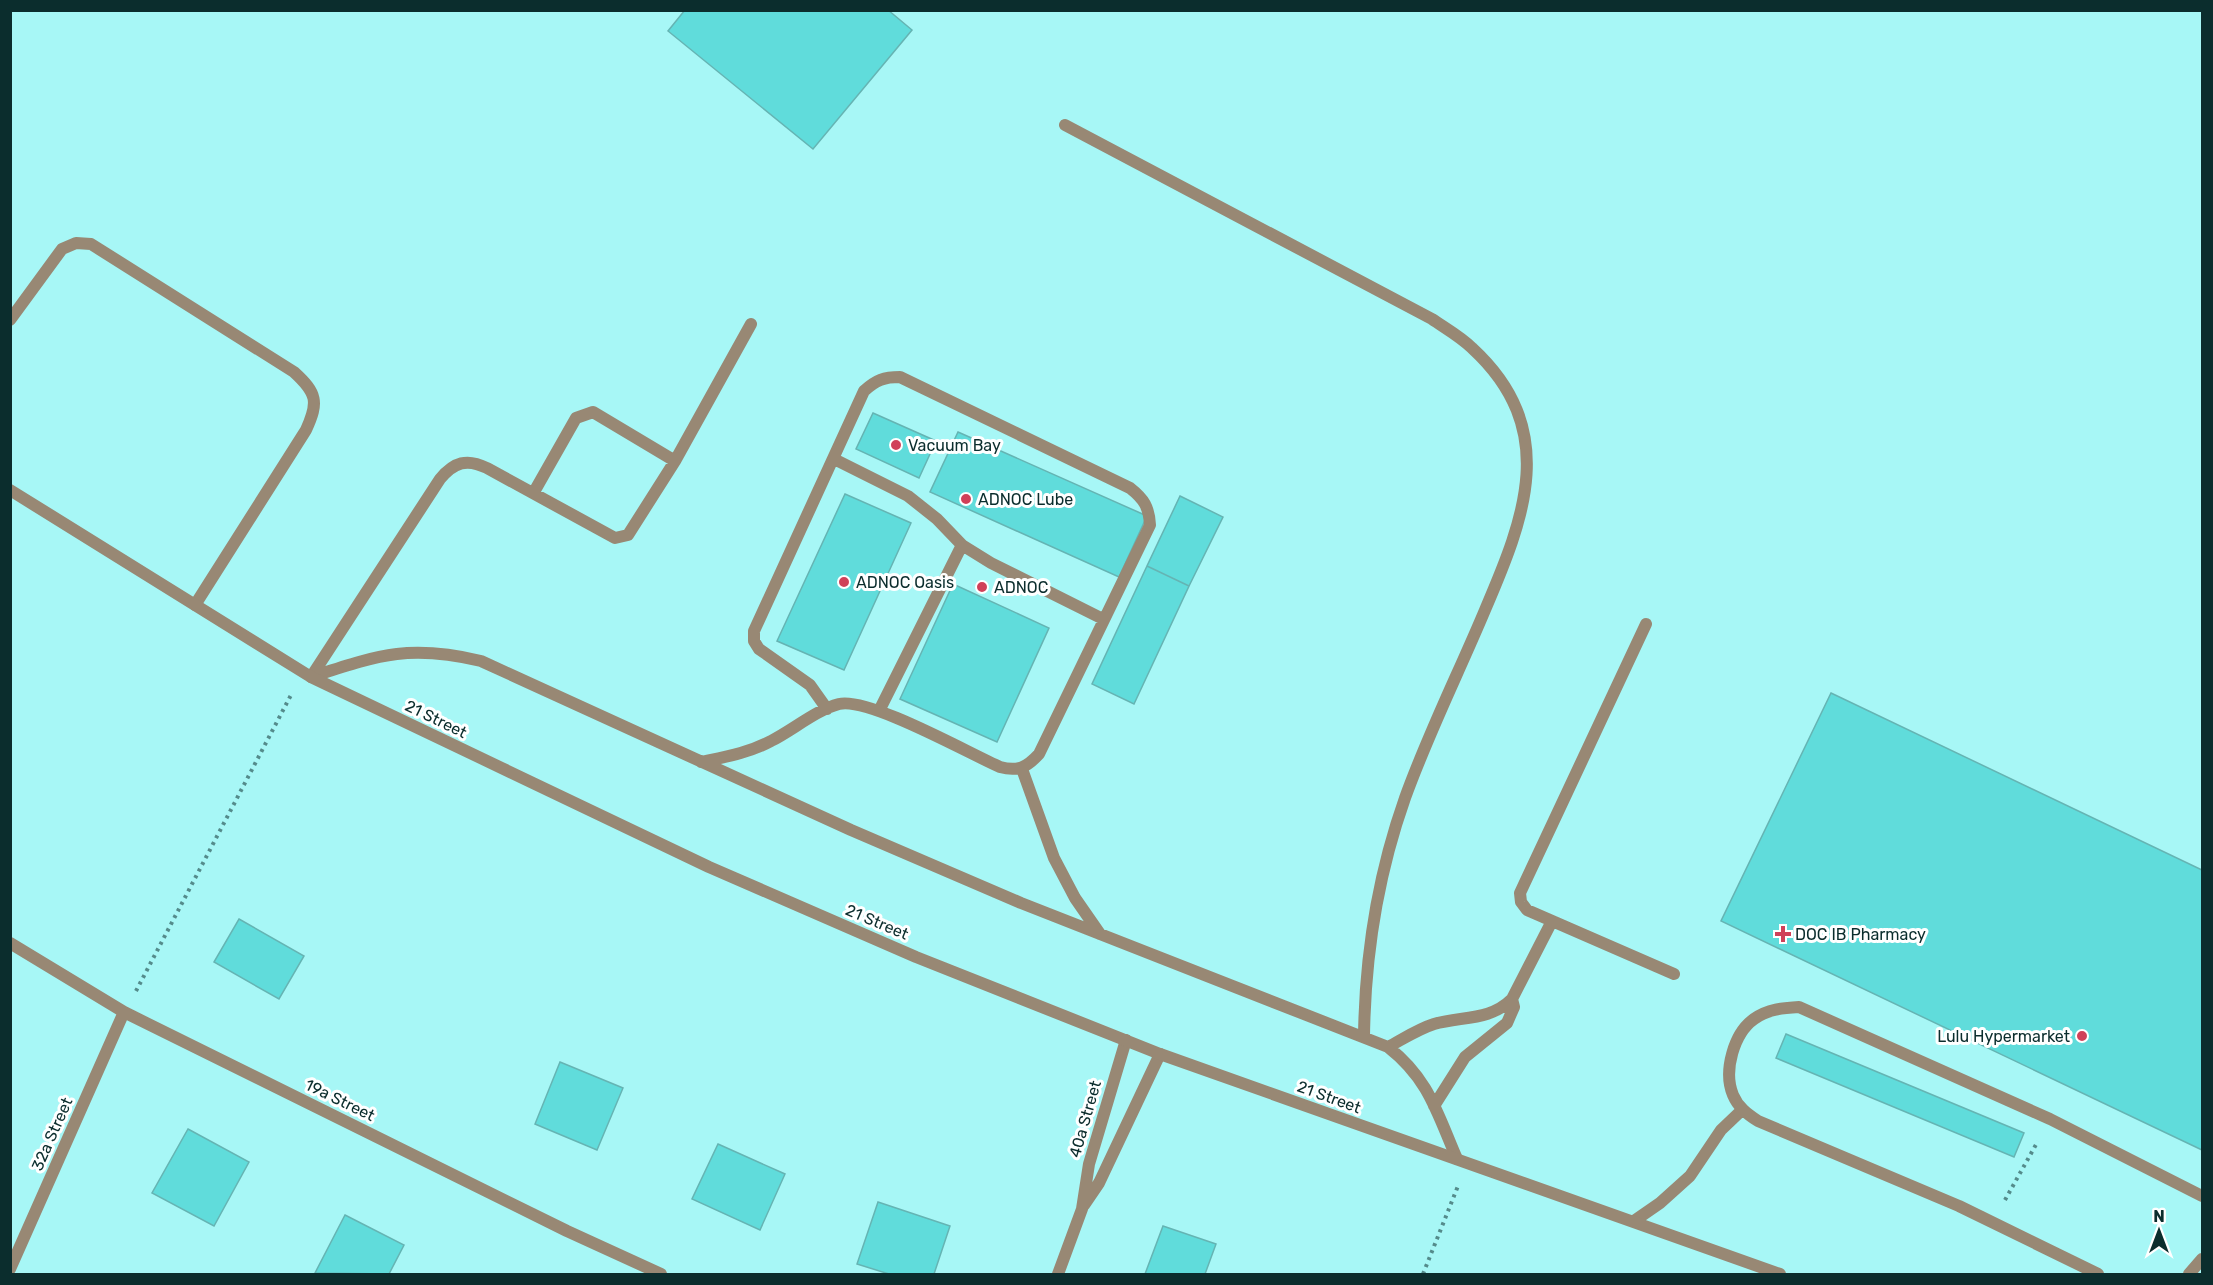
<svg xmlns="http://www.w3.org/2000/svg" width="2213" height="1285" font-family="Rubik,sans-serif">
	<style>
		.building { fill: #60dcdb; stroke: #65b4b3; stroke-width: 1.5 }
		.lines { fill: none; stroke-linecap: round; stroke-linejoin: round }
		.path { stroke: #548b8b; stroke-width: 4; stroke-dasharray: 3 4.5; stroke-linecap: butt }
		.service { stroke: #988874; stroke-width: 12 }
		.minor { stroke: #988874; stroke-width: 12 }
		.tertiary { stroke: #988874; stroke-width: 12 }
		.poi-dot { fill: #d04059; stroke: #fff; stroke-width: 2 }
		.labels { text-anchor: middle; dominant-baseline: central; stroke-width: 6; stroke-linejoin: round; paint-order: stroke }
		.poi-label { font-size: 16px; fill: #0b2d2d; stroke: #fff; text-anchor: start }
		.street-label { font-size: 16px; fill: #0b2d2d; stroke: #fff }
	</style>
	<rect width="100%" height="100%" fill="#a7f7f6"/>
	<path class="building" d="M685,10H888L912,30L813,149L668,31Z
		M873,413L936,441L919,478L856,449Z
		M958,432L1147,516L1119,577L930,492Z
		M845,494L911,523L844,670L777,641Z
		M1180,496L1223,517L1189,586L1147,566Z
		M1147,566L1189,586L1134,704L1092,684Z
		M953,584L1049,628L997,742L900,699Z
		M1831,693L2202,870V1150L1721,921Z
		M239,919L304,956L279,999L214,962Z
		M1786,1034L2024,1133L2014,1157L1776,1058Z
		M560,1062L623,1088L597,1150L535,1124Z
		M188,1129L249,1162L214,1226L152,1193Z
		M718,1144L785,1174L760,1230L692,1199Z
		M878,1202L950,1226L934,1274H889L857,1264Z
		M345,1215L404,1245L389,1274L315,1273Z
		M1163,1226L1216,1244L1205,1274H1145Z"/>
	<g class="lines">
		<path class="path" d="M136,991L291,695
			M2005,1200L2038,1141
			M1423,1274L1458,1186"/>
		<path class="service" d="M1065,125L1432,319C1445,328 1461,337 1472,348C1560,429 1525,517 1485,610C1459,672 1428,734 1405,798C1377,877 1365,954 1364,1037
			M10,320L62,249L76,243L91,244L294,372C317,393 319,402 306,430L195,605
			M834,459L908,496L937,519L962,545L991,563L1103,619
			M534,492L576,418L593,412L675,461
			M1646,624L1520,893L1521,902L1527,910L1674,974
			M311,677C379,655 409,644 481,661L851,830L1021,903L1388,1047C1429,1079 1437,1113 1457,1159
			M311,677L440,479C454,462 467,458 487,468L615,538L628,535L675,461L751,324
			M879,711L962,545
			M701,762C725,757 749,753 771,741C793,730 816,710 839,704C869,697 968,753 1000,767C1018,772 1027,767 1039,754L1150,525C1149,507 1144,499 1130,488L900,377C884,377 876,380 864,391L754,631V641L759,649L810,685L827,709
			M1022,769L1054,858L1075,898L1100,934
			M1388,1047C1403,1039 1418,1029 1434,1024C1462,1016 1490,1021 1512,999L1552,921
			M1434,1106L1465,1057L1507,1023L1514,1007L1512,999
			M1634,1221L1660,1203L1690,1176L1721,1130L1742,1110
			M2098,1274L1959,1206L1758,1121C1747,1114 1738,1107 1733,1095C1723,1071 1734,1033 1754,1019C1768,1009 1783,1008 1799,1007L2050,1119L2202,1196
			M2189,1274L2202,1259"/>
		<path class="minor" d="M10,943L124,1012L567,1231L661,1274
			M1084,1205L1099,1183L1160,1054
			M10,1269L124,1012
			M1058,1274L1082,1209L1089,1164L1126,1040"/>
		<path class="tertiary" d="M10,490L311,677L709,867L916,957L1160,1054L1780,1274"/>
	</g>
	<g class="poi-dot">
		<circle cx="896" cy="445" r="6"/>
		<circle cx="966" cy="499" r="6"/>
		<circle cx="844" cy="582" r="6"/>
		<circle cx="982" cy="587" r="6"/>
		<path d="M1780 925h6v6h6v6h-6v6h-6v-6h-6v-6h6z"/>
		<circle cx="2082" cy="1036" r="6"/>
	</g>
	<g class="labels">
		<g class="poi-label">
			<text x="908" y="445">Vacuum Bay</text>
			<text x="978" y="499">ADNOC Lube</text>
			<text x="856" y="582">ADNOC Oasis</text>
			<text x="994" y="587">ADNOC</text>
			<text x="1795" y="934">DOC IB Pharmacy</text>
			<text x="2070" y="1036" text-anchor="end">Lulu Hypermarket</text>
		</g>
		<g class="street-label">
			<text transform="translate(436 719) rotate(26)">21 Street</text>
			<text transform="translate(877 922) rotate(23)">21 Street</text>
			<text transform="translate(1329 1097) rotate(20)">21 Street</text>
			<text transform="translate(340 1100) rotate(26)">19a Street</text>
			<text transform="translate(1085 1119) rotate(-74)">40a Street</text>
			<text transform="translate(52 1134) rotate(-66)">32a Street</text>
		</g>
	</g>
	<rect width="2213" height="1285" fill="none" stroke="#0b2d2d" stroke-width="24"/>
	<g transform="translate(2159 1231)" stroke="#ffffff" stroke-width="4.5" paint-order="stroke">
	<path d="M0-4.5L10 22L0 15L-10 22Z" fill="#0b2d2d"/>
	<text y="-9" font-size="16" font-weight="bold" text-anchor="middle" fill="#0b2d2d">N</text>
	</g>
</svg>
